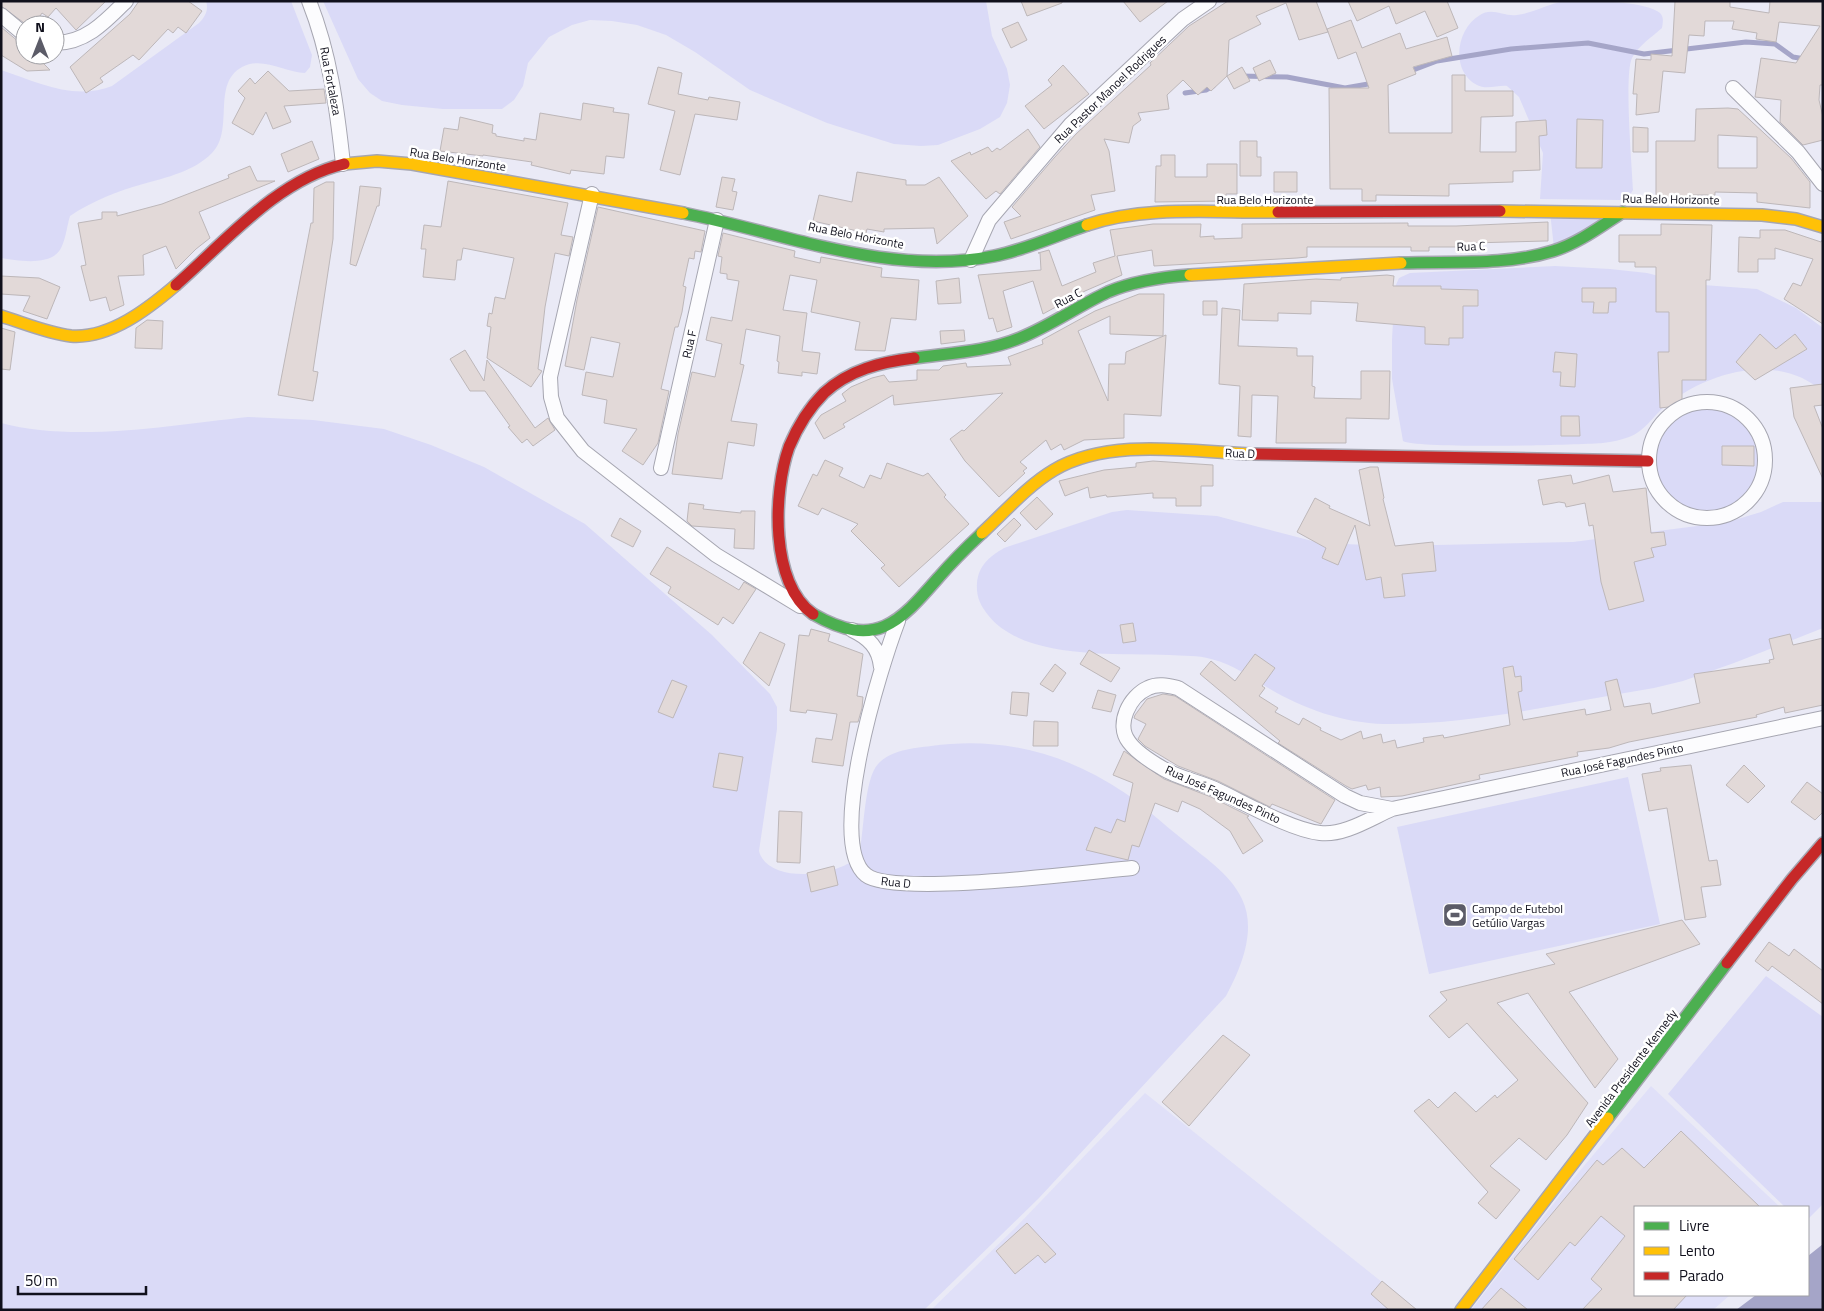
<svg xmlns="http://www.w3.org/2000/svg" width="1824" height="1311" font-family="'Titillium Web',sans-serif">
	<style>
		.built { fill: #e0e0f8 }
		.green { fill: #dadaf7 }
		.water { fill: #a5a5c8 }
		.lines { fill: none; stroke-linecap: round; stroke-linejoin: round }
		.stream { stroke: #a5a5c8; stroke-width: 5 }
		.building { fill: #e2d9d8; stroke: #bdb7b9; fill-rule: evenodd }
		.street-casing { stroke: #a6a6b1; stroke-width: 16 }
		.fast-casing { stroke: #a6a6b1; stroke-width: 14 }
		.slow-casing { stroke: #a6a6b1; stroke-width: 14 }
		.jam-casing { stroke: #a6a6b1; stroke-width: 14 }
		.street { stroke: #fcfcfe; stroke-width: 14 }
		.fast { stroke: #4caf50; stroke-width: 11 }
		.slow { stroke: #ffc107; stroke-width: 11 }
		.jam { stroke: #c62828; stroke-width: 11 }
		.labels { text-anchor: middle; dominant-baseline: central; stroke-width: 5; stroke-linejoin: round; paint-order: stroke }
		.street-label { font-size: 12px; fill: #10101c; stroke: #fff }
		.poi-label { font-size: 12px; fill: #10101c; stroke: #fff; text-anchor: start }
	</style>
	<rect width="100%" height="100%" fill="#eaeaf6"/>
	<path class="built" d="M1651,1086L1780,1207H1635V1295H1730L1713,1310H1471L1568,1185Z
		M1145,1093L1417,1310H931L1014,1229Z"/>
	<path class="green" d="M206,1H291L312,55L310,67L305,73C285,72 262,56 242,67C211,84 235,130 212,153C193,172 167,177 143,184C118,191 92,201 70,216C67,226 66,237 62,246C54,267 19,261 1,258V70C37,82 74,101 112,86L199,23C205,17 209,10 206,1Z
		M323,1H986L992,36L1007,69L1010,85L1007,103L1000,117L980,129L938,145L921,146L894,144L827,123L750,90L695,52L666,35L637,25L612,21L590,20L572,25L549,37L528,63L523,86L514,100L502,109H443L402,105L382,101L370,93L358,79Z
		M1565,1C1588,1 1644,0 1660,13C1664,17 1663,22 1662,28C1652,37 1639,45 1632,58C1624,74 1632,167 1633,190L1628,198L1620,200L1540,199L1543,153L1519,97L1507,86C1498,85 1486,90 1477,85C1450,71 1456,29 1480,15C1492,7 1504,17 1517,15C1533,13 1548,4 1565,1Z
		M1550,212L1616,213L1554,248Z
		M1555,266L1610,269L1647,273L1690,284L1757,289L1796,308L1823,328V392C1779,352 1711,371 1669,403C1655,413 1646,431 1629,437C1621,440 1612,442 1603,443C1579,445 1416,449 1403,441L1392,379V339L1395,287L1399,278L1410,273Z
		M1650 460a57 57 0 1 1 114 0a57 57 0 1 1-114 0Z
		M248,417L313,420L384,429L431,445L484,467L585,524L712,635L770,694L777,707V729L759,851C768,886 843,876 859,855C864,833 864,779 878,764C891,750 913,748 931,746C1001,736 1066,753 1125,793C1144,806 1162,823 1181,838C1202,856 1230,873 1242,899C1257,930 1241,968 1226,996L1039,1198L924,1310H1V423C75,443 173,425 248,417Z
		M1783,502H1823V628L1734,663L1683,681L1654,688C1566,702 1475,725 1384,724C1344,723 1304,709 1270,689C1251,678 1233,664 1211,659C1198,655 1183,656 1169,655C1116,653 1023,660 988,615C980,605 976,596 977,583C979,565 989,557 1004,548L1112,512L1127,510L1217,516L1320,543L1392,546L1573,542L1728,522L1761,512Z
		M1628,777L1660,924L1429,974L1397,827Z
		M1766,976L1823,1017V1204L1808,1219V1207H1785L1668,1094Z"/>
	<path class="water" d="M1823,1244V1310H1736L1756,1295H1808V1256Z"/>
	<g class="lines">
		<path class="stream" d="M1408,72L1437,61L1511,49L1588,43L1644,54L1746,42L1775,44L1793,57L1805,59
			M1241,76L1287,77L1345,88L1374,83
			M1185,93L1206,90L1213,86"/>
	</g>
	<path class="building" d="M1,1H106L76,30L56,8L48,17L42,13L34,25H27L1,6Z
		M139,1H188L202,11L186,33L178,27L173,33L168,29L139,60L133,55L100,78L103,82L86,93L70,67L130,14Z
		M1021,1H1062V3L1027,16Z
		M1123,1H1168L1140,22Z
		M1228,1H1316L1328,32L1299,40L1286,3L1256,16L1261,24L1229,40L1227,76L1242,67L1250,81L1234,89L1227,76L1211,91L1207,87L1198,95L1183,80L1167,95L1169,109L1138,113L1141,120L1133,126L1129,143L1104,139L1109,151L1115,191L1091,195L1095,210L1011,239L1004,222L1021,216L1012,207L1054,158L1076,134L1151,65L1150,63L1189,26Z
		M1348,1H1447L1458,28L1437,37L1425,11L1396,24L1389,6L1357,21Z
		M1675,1H1730V7L1769,13L1770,1H1823V85H1820L1819,100L1823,117V140L1803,145L1780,122L1781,100L1755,97L1761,58L1796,63L1820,26L1779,22L1776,42L1756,39L1757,33L1732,29L1734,21H1705L1704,36L1689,35L1685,73L1663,71L1659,112L1636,115L1637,94H1633L1636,59L1651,60V54L1672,56Z
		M1351,20L1362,48L1400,33L1406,49L1447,37L1452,56L1413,67L1416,74L1388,85L1389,133H1452V75H1465V91H1513V116L1481,117L1480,152H1516V122L1546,120L1547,135L1539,136L1540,170L1513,171V182L1449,184V196L1376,195V201H1362V189H1330L1329,88H1369L1356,52L1338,59L1327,29Z
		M1018,22L1027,40L1011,48L1002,29Z
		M1,27L19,42L25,44V57L52,56L44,64L50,70L27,71L1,55Z
		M1270,60L1276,73L1259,81L1253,68Z
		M1063,65L1089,94L1044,129L1025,106L1052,85L1048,80Z
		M658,67L682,73L678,94L708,100L709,97L740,102L737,120L695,114L680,175L660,170L675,111L648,104Z
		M268,71L289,91L324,89L326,103L284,106L291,122L273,129L266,112L253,135L232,123L245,98L238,91L250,78L255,84Z
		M583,103L614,108L613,112L629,114L624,158L606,156L604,174L571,170L570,174L531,165L532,162L483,155V156L440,151L444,128L458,130L460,117L493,125L492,133L496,134V136L524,141V138L536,140L540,113L581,120Z
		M1728,108L1738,109L1791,158L1810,182V208L1757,202V193L1715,192V195H1693V202L1656,201V141H1695L1696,109ZM1718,135L1757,137V168H1718Z
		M1577,119L1603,120L1602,168H1576Z
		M1633,127L1648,128V152H1633Z
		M1028,129L1040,147L1000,194L996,191L986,199L951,161L970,152L971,155L988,147L992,152L997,148L1000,150Z
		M312,141L319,159L288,172L281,154Z
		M1240,141H1257V157H1261V176H1240Z
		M1161,155H1175V177H1207V164H1237V194H1226V201L1155,202L1156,166H1161Z
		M250,166L257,181H275L199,212L210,238L196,249L176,269L166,246L143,255L144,275L118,276L124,305L110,311L106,297L90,301L81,266L86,265L78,223L102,219V212H117V216L162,204L229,178L228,175Z
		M857,172L906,180V185H925L939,177L968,216L937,244L934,228L884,229V232L867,229L866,233L813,221L819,195L852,202Z
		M1274,172H1297V192H1274Z
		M722,177L735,179L732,191L737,192L733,210L716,207Z
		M448,181L568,203L561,235L573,237L569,256L555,253L545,307L538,369L542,371L531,387L487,358L491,327L487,326L489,313L492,314L495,297L505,299L514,258L463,248L461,260H457L455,280L423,277L426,249H421L424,225L441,227Z
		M326,182H334L333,239L313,371L318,372L313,401L278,395L311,223H313L314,188Z
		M360,186L381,188L379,206H377L356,266L350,264Z
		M598,207L705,231L701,252L695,251L694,259L689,258L683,286L686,287L682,312L678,327H675L661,389L669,391L658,443L643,465L622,451L637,429L604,423L607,400L582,395L586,372L613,377L620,343L591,337L584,370L565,366L577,300Z
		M1548,222V241H1545L1471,243V247H1429V251H1411V247H1307V257L1297,258L1154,266L1152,250L1117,256L1122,275L1085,291L1043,314L1033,281L1003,291L1012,327L997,332L993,318L989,319L978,275L1041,270L1040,253H1038L1049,250L1062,286L1096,272L1093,263L1115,256L1110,230L1153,224H1201L1200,237L1214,236V239L1242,238V224L1408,223V226H1456Z
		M1661,224L1712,225L1710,280H1706V380H1682V400L1677,406L1660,408L1658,352H1669V312H1656V267H1635V262H1619V235H1661Z
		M1760,230H1785L1821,242L1823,239V324L1784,299L1793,283L1801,286L1813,259L1775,248V259H1758V272H1738L1739,237L1760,238Z
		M723,233L795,251L794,257L820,263L821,257L882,268L881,277L919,280L916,320L891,318L885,351L855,350L860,322L811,312L817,280L790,275L783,310L807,313L802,351L820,353L817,374L802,372V376L778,373L779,362L777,361L780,336L746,329L740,364L744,365L731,421L757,424L754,446L728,442L722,479L672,474L678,434L692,372L715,377L722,344L706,340L711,317L732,321L739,281L727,279V274L720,273L722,257L718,256Z
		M1387,275L1394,276L1393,286H1441V289L1478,290V306H1463V338H1449V345L1425,344V327L1356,321L1358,303L1311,301V314L1278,313V321L1242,320L1244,284L1316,279L1341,280V278Z
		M1,276L39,278L60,287L47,319L23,311L30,296L1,294Z
		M959,278L961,303L938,304L936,281Z
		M1582,288H1616V302H1609L1608,313H1593L1594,302H1582Z
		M1139,294H1164L1163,336L1110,334V316L1078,331L1108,401L1109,364H1125L1126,352L1166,335L1161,416L1124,414V438L1084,440L1064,450L1061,444L1051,450L1046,440L1020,462L1027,468L1023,471L1025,473L999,497L965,461L950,439L962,430L964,431L1003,393L894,405L893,395L843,424L845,427L824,439L815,423L821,415L846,401L842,394L851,387L872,378L884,375L889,382L917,380V370H939L943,366L966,363L967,367L1011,365L1008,357L1043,344L1042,340L1095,311Z
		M1203,301H1217V315H1203Z
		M1222,308L1240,310L1238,346L1297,348V356H1313L1312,386L1315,387L1314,398L1361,399V371H1390L1389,419L1346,418V443H1276L1278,396L1252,395L1251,437L1238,436L1240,386L1219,384Z
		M147,320L163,321L162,349L135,348L136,328Z
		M1,328L15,332L10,370L1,369Z
		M964,330L965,341L941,344L940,331Z
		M1760,334L1776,349L1795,334L1807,349L1755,380L1736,362Z
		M465,350L484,381L487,360L535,428L548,418L555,430L533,446L527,439L522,443L508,427L510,426L485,391H470L453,364L450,359Z
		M1555,352L1577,354L1575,387L1560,386L1561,372H1553Z
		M1823,384V405L1814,406L1823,429V479L1794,417L1790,388Z
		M1561,416H1579L1580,436H1561Z
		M1722,446H1754V466L1722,465Z
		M825,460L843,468L839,476L864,488L870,475L881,479L887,463L923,476L928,473L946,495L944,497L969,524L899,587L881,568L885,565L851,531L858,524L822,508L818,515L798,506L813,474L817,476Z
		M1153,461L1213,465V486H1201V506H1176V498H1153V493L1107,497L1106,495L1090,498L1088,487L1065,496L1059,481L1104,470L1136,467V463Z
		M1370,467H1378L1384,498L1383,499L1395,546L1433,542L1436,571L1402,574L1405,596L1384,598L1381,577L1366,580L1355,525L1338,565L1322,558L1326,548L1297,532L1315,498L1330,506L1329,508L1370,526L1359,470Z
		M1571,475L1573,484L1609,475L1613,492L1646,488L1651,533L1664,532L1666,545L1651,548L1654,557L1634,562L1644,601L1609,610L1601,582L1593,525L1589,526L1585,503L1566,507L1565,503L1559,502L1543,505L1538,480Z
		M1037,497L1053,514L1036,530L1020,513Z
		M689,503L704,505L703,509L741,513V511H755L754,549L734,548L735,529L692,526L687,521Z
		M620,518L641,531L633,547L611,536Z
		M1014,518L1021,525L1005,542L997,534Z
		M667,547L739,590L744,582L756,589L733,624L723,617L718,625L668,593L671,587L650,574Z
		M1133,623L1136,641L1123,643L1120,625Z
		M811,629L830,634L828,641L863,654L857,696L863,697L862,708L858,722H850L843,766L812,762L816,738L832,740L837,714L807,710L806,713L790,711L799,635L809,636Z
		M760,632L785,644L769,686L743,663Z
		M1790,634L1793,645L1823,638V705L1785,713L1784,707L1756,715L1757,717L1629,742L1609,748L1577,752L1578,756L1479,775L1480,779L1402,796L1381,797L1380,787L1368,790L1366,785L1352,789L1346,786L1278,743L1280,741L1200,674L1211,661L1235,681L1255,654L1275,668L1262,686L1265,688L1259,696L1278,708L1275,712L1299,725L1303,718L1321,728L1320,730L1341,740L1361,731L1363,739L1381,734L1383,743L1395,740L1397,748L1424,742L1423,738L1443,735L1444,738L1510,725L1503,668L1513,666L1515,677L1521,676L1522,691L1518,692L1523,720L1585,709L1586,715L1611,710L1605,682L1617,679L1624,707L1650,703L1652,714L1700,703L1694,674L1770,663L1769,660L1774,659L1769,639Z
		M1089,650L1120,668L1111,682L1080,664Z
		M1055,664L1066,673L1053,692L1040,684Z
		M672,680L687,686L673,718L658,712Z
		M1098,690L1116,695L1111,712L1092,708Z
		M1012,692L1029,693L1027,716L1010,714Z
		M1163,694L1175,696L1335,800L1321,824L1272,804L1270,807L1218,781L1178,766L1145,746L1138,739L1146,724L1134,718L1135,715L1147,699Z
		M1034,721L1058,722V746H1033Z
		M1124,751L1164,779L1211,797L1249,816L1247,817L1263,841L1243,854L1230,831L1200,809L1182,801L1178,812L1155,803L1139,847L1132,845L1128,860L1086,850L1095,827L1111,833L1117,819L1125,822L1133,783L1113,775Z
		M719,753L743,757L737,791L713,787Z
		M1691,765L1709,861L1717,860L1721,885L1701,887L1706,917L1685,920L1667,808L1649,811L1642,774L1661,771L1660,768Z
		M1744,765L1765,786L1748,803L1726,785Z
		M1807,782L1823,794V812L1815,820L1791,802Z
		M779,811L802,812L800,863L777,862Z
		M834,866L838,885L811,892L807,873Z
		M1682,920L1700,944L1569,992L1618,1059L1595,1088L1528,993L1497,1003L1588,1103L1567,1135L1546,1160L1519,1138L1490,1166L1520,1190L1496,1219L1478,1203L1488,1192L1414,1111L1429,1099L1438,1108L1455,1092L1476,1112L1495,1095L1497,1098L1518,1080L1467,1023L1449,1038L1429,1016L1447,1000L1440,992L1555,964L1546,954Z
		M1769,942L1789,956L1794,949L1823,971V1004L1772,966L1768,971L1755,961Z
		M1223,1035L1250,1055L1189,1126L1162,1102Z
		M1681,1131L1760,1207H1635V1295H1687L1673,1310H1582L1602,1289L1591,1279L1625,1236L1601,1216L1575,1246L1570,1242L1538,1280L1514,1259L1597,1160L1603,1165L1622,1148L1644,1168Z
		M1027,1223L1056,1254L1045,1263L1038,1255L1015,1274L996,1251Z
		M1382,1281L1417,1310H1389L1371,1294Z
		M1501,1288L1528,1310H1481Z"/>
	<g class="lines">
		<defs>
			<path id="street" d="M309,1C330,54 337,108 343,164
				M1,15L25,35
				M55,43C86,43 106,21 126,1
				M1733,88L1798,152L1823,184
				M592,194L550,377L551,397L557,418L583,451L716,555L800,606
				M971,260L989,220L1071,124L1183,19L1209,1
				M1649 460a58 58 0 1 1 116 0a58 58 0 1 1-116 0Z
				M661,468L717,220
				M898,621C881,666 825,842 866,875C893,897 1088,872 1132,868
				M852,630C869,638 879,648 881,667
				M1392,809L1360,803L1345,796L1178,688C1169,686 1158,683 1148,688C1130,696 1115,724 1129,742C1137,753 1150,761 1162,768C1178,778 1197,781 1215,789C1243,802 1291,830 1320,833C1344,836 1371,818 1392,809L1823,718"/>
			<path id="fast" d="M683,213C784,233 890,277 994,256C1025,250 1057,235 1087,225
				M1401,263C1451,261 1505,266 1553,251C1579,243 1601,226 1623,212
				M914,358C950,353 986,352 1020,338C1050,326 1078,306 1108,292C1134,281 1162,277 1190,275
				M813,614C876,650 899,623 939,577C952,562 967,547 982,533
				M1608,1118L1727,963"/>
			<path id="slow" d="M344,164L377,161L412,164L683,213
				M1500,211L1762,215L1796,219L1823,227
				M1087,225C1147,205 1216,213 1278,212
				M1190,275L1401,263
				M1,316C24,323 47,333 71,336C110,339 149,308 176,285
				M982,533C1005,512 1027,486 1054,470C1110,437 1191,452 1253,454
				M1461,1310L1608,1118"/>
			<path id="jam" d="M1278,212L1500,211
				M176,285C225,242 278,179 344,164
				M1253,454L1648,461
				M813,614C770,584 773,492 789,447C797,428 809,408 824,393C849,370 881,362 914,358
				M1727,963L1792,879L1823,843"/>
		</defs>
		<use href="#street" class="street-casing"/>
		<use href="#fast" class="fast-casing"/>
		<use href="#slow" class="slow-casing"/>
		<use href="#jam" class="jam-casing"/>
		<use href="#street" class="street"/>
		<use href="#fast" class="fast"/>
		<use href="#slow" class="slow"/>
		<use href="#jam" class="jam"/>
	</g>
	<defs>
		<symbol id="stadium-square" viewBox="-11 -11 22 22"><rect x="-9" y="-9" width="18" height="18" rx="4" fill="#5c5c68" stroke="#fff"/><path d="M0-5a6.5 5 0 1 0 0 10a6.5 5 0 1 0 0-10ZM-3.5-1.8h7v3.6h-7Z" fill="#fff"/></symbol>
	</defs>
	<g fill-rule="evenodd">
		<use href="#stadium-square" x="1441" y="901" width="28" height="28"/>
	</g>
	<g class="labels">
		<g class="street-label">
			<text transform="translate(331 81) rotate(79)">Rua Fortaleza</text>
			<text transform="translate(1110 89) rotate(-44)">Rua Pastor Manoel Rodrigues</text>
			<text transform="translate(458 159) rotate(9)">Rua Belo Horizonte</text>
			<text x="1265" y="199">Rua Belo Horizonte</text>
			<text transform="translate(1671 199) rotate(1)">Rua Belo Horizonte</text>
			<text transform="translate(856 235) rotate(11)">Rua Belo Horizonte</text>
			<text transform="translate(1471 246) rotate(-2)">Rua C</text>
			<text transform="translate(1068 298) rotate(-28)">Rua C</text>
			<text transform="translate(689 344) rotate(-77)">Rua F</text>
			<text transform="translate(1240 453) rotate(2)">Rua D</text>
			<text transform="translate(1622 760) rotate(-12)">Rua José Fagundes Pinto</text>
			<text transform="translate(1223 794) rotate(24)">Rua José Fagundes Pinto</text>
			<text transform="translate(896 882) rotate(6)">Rua D</text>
			<text transform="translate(1631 1068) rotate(-53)">Avenida Presidente Kennedy</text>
		</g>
		<g class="poi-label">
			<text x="1472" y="908">Campo de Futebol<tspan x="1472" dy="14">Getúlio Vargas</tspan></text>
		</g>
	</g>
	<rect width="1824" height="1311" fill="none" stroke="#10101c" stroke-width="5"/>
	<rect x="1634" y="1206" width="175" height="90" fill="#ffffff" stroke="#9f9fa4"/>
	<rect x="1644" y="1222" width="25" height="8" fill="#4caf50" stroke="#9f9fa4"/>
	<text x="1679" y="1231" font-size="15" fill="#10101c">Livre</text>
	<rect x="1644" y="1247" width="25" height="8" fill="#ffc107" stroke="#9f9fa4"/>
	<text x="1679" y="1256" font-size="15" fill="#10101c">Lento</text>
	<rect x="1644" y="1272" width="25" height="8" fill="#c62828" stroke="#9f9fa4"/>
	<text x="1679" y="1281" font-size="15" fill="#10101c">Parado</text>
	<g transform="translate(40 40)"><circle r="24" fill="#ffffff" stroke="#9f9fa4"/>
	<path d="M0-4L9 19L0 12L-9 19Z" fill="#5c5c68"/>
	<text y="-8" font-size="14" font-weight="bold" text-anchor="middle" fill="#10101c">N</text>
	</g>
	<path d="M18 1286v8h128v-8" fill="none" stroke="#10101c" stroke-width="2.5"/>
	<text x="25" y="1286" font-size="15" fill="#10101c" stroke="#ffffff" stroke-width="4" paint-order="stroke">50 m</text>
</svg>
